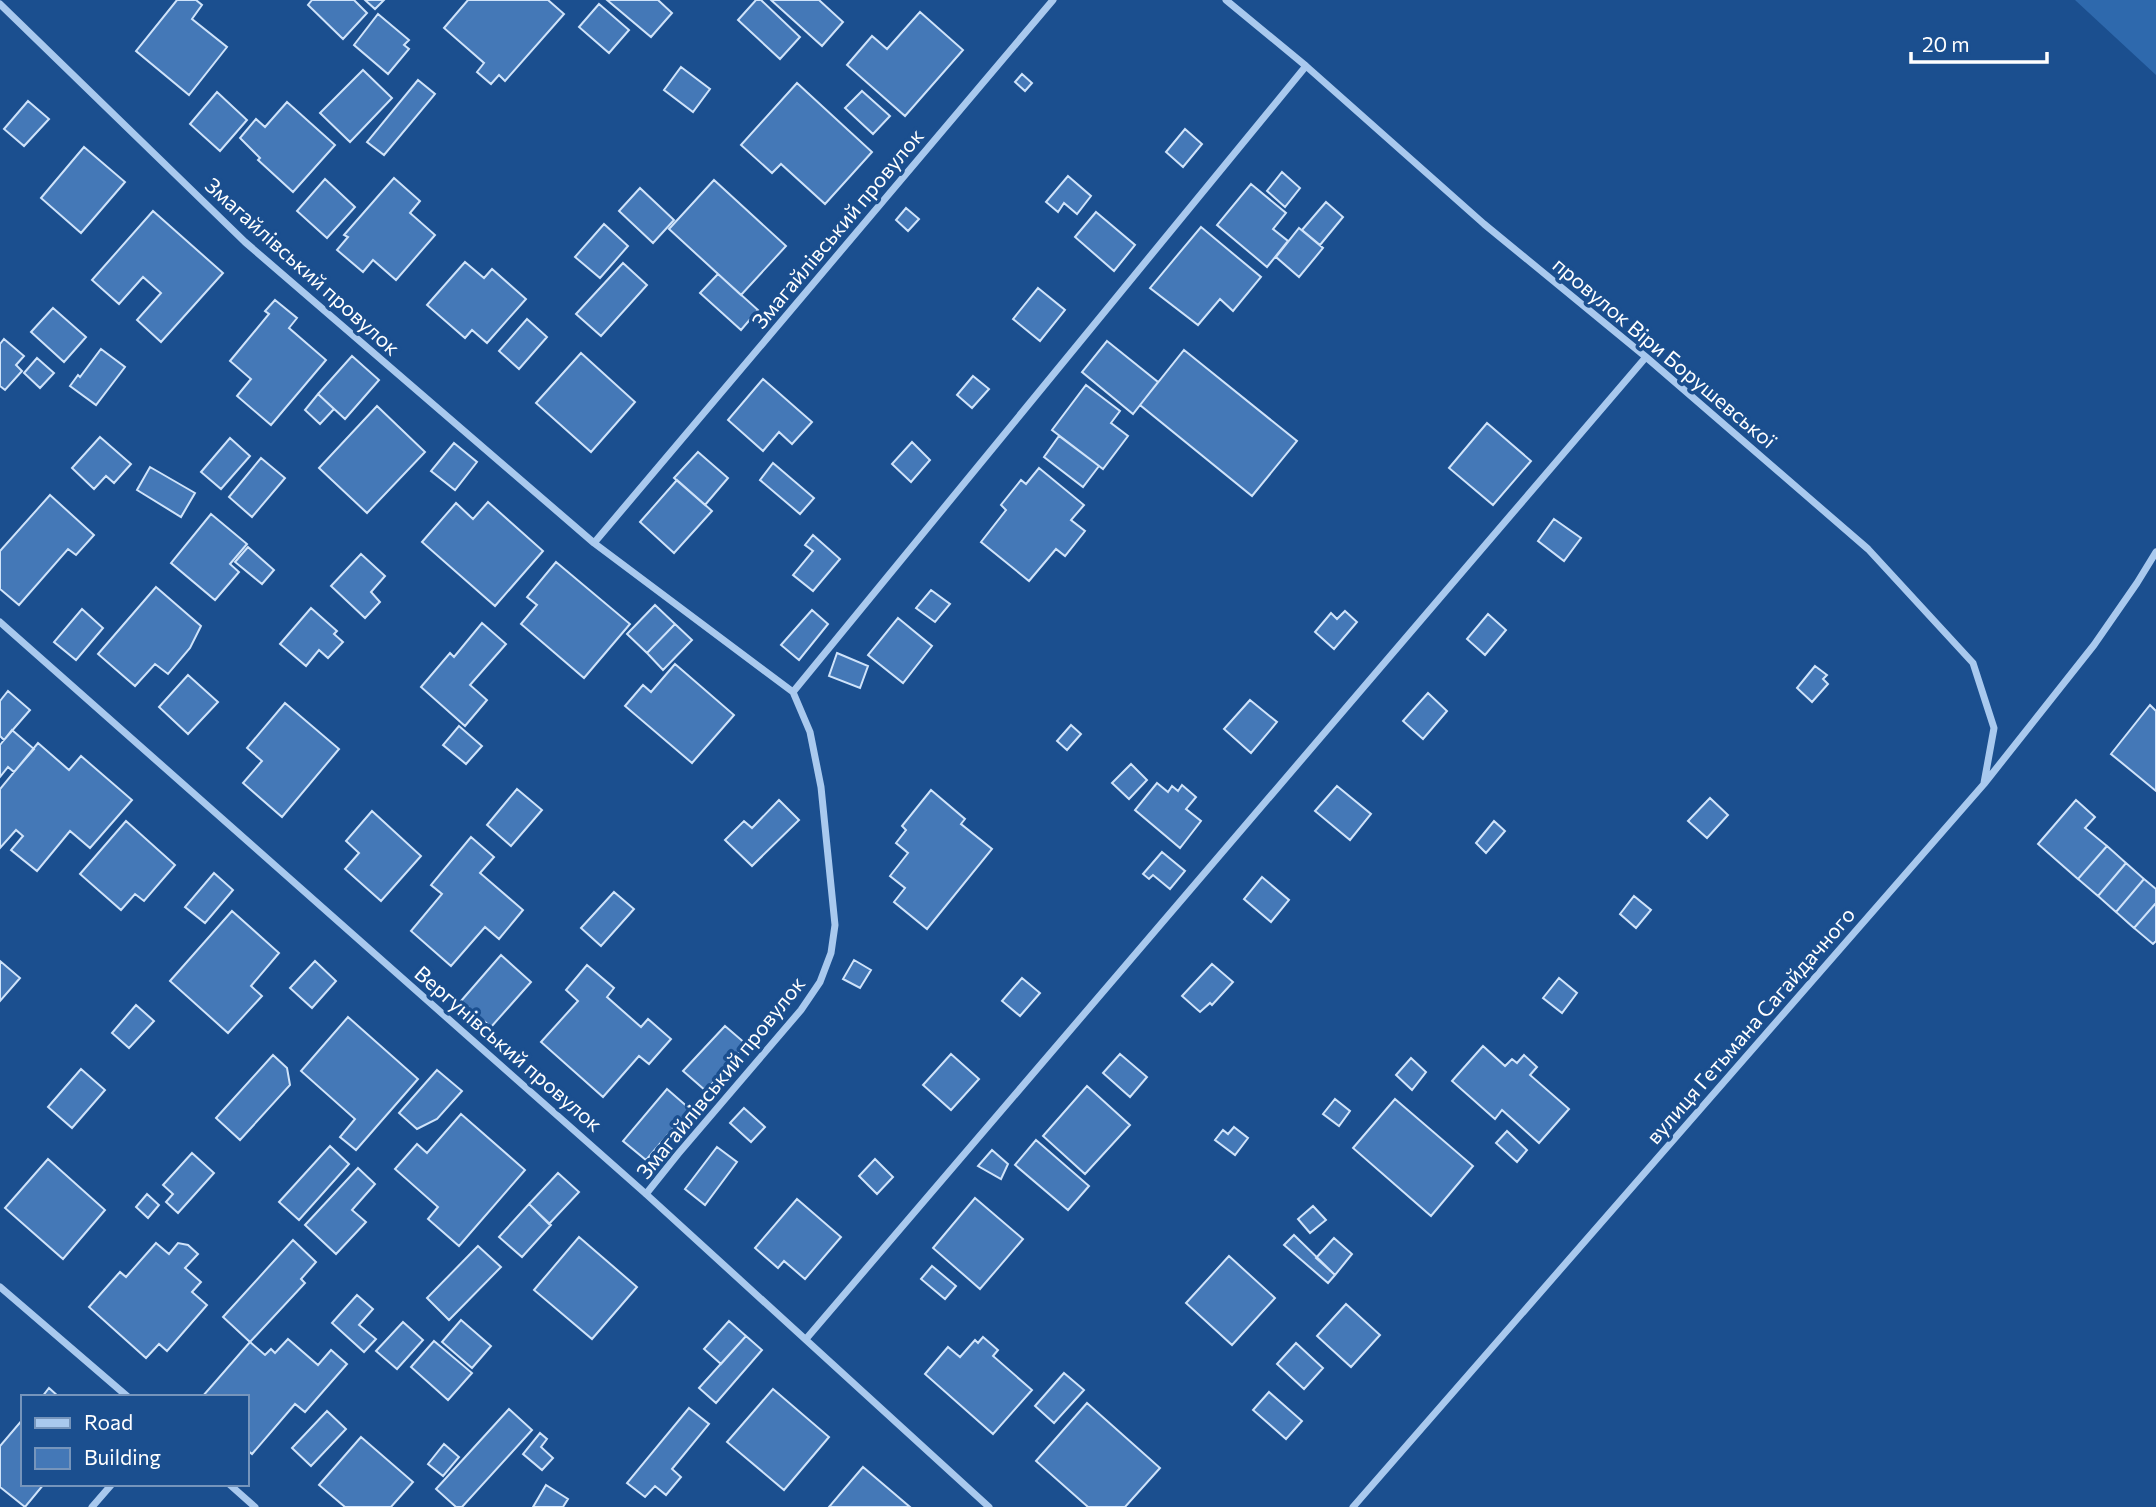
<svg xmlns="http://www.w3.org/2000/svg" width="2156" height="1507" font-family="Commissioner,sans-serif">
	<style>
		.green { fill: #2e69ad }
		.building { fill: #4478b7; stroke: #cfe3fa; stroke-width: 2 }
		.lines { fill: none; stroke-linecap: round; stroke-linejoin: round }
		.minor { stroke: #a9c9ee; stroke-width: 7 }
		.labels { text-anchor: middle; dominant-baseline: central; stroke-width: 7; stroke-linejoin: round; paint-order: stroke }
		.street-label { font-size: 21px; fill: #fff; stroke: #1b4f8f }
	</style>
	<rect width="100%" height="100%" fill="#1b4f8f"/>
	<path class="green" d="M2075,0H2156V75Z"/>
	<path class="building" d="M177,0H196L202,5L192,19L227,47L189,95L136,51Z
		M312,0H354L367,13L343,39L308,5Z
		M365,0H384L375,9Z
		M468,0H548L564,14L505,81L499,75L491,84L477,72L484,63L444,28Z
		M607,0H658L672,13L651,37Z
		M756,0H761L800,37L780,59L738,20Z
		M771,0H819L843,22L822,46Z
		M599,4L629,30L609,53L579,27Z
		M920,12L963,50L905,116L847,65L872,36L887,49Z
		M378,14L409,40L404,45L409,49L388,74L354,45Z
		M681,67L710,89L693,112L664,90Z
		M363,70L392,98L350,142L320,113Z
		M1022,74L1032,83L1025,91L1015,82Z
		M418,80L435,94L384,155L367,142Z
		M797,83L872,152L825,204L781,164L772,173L741,145Z
		M862,91L890,116L873,134L845,108Z
		M217,92L247,120L220,151L190,124Z
		M28,101L49,119L24,146L4,129Z
		M287,102L335,145L293,192L258,160L260,158L240,138L256,119L265,127Z
		M1185,129L1202,144L1183,167L1166,152Z
		M84,147L125,182L81,233L41,198Z
		M1282,172L1300,188L1285,207L1267,191Z
		M1068,176L1091,196L1077,214L1064,203L1058,212L1046,202Z
		M394,178L420,201L410,213L435,235L396,280L373,260L363,272L337,250L348,237L344,235Z
		M325,179L355,207L327,238L297,211Z
		M714,180L786,246L741,295L669,229Z
		M1251,184L1286,213L1273,229L1288,241L1267,267L1217,225Z
		M640,188L674,220L653,243L619,211Z
		M1326,202L1343,217L1320,245L1302,230Z
		M906,208L919,219L908,231L896,220Z
		M153,211L223,273L161,342L137,320L161,293L143,277L119,304L92,280Z
		M1096,212L1135,245L1114,271L1075,237Z
		M604,224L628,246L600,278L575,257Z
		M1201,227L1261,277L1233,311L1220,299L1198,325L1150,288Z
		M1299,228L1323,248L1299,277L1276,257Z
		M465,262L484,278L492,269L526,299L487,343L472,330L465,338L427,305Z
		M623,263L647,285L601,336L576,314Z
		M718,274L758,310L741,330L700,293Z
		M1038,288L1065,310L1040,341L1013,319Z
		M275,300L297,318L289,328L326,360L271,425L237,396L251,379L230,361L269,314L265,311Z
		M53,308L86,337L64,362L31,332Z
		M527,319L547,337L519,369L499,351Z
		M4,339L24,356L16,365L22,371L5,390L0,386V344Z
		M1107,341L1158,382L1133,414L1082,372Z
		M101,349L125,367L96,405L70,386L78,375L80,377Z
		M1184,350L1297,441L1252,496L1140,405Z
		M581,353L635,402L591,452L536,403Z
		M352,356L379,380L345,419L318,394Z
		M37,358L54,373L40,388L24,373Z
		M973,376L989,389L972,408L957,395Z
		M763,379L812,422L792,444L779,432L763,451L728,420Z
		M1086,385L1120,411L1111,423L1128,436L1103,469L1052,430Z
		M318,394L334,409L320,424L305,410Z
		M377,406L425,452L367,513L319,468Z
		M1487,423L1531,461L1493,505L1449,468Z
		M1059,436L1099,466L1083,487L1044,457Z
		M100,437L131,464L114,483L106,476L94,489L72,468Z
		M230,438L250,456L221,489L201,472Z
		M912,442L930,460L911,482L892,464Z
		M454,443L477,462L455,490L431,471Z
		M698,452L728,478L705,505L674,478Z
		M261,458L285,478L252,517L229,497Z
		M773,463L814,498L800,514L760,480Z
		M150,467L195,493L181,517L137,490Z
		M1039,468L1084,505L1071,520L1085,531L1065,556L1056,549L1029,581L981,542L1006,510L1001,505L1021,480L1026,484Z
		M677,480L712,511L674,553L640,522Z
		M50,495L94,535L76,555L68,549L19,605L0,589V551Z
		M488,502L543,551L495,606L422,542L456,503L473,519Z
		M211,514L247,544L230,564L239,572L215,600L171,563Z
		M1554,519L1581,538L1564,561L1538,541Z
		M813,535L840,559L813,591L793,575L813,551L805,545Z
		M248,547L274,570L262,584L235,562Z
		M361,554L385,576L371,592L380,602L365,618L331,586Z
		M556,562L630,624L584,678L521,624L537,605L527,597Z
		M156,587L201,626L190,648L168,674L155,664L135,686L98,654Z
		M931,590L950,604L935,622L916,608Z
		M655,605L675,624L647,653L627,634Z
		M311,608L337,631L334,634L343,642L328,658L319,650L306,666L280,644Z
		M82,609L103,628L76,660L54,642Z
		M812,610L828,624L799,660L781,645Z
		M1345,611L1357,622L1334,649L1315,632L1331,613L1337,619Z
		M1488,614L1506,630L1485,655L1467,639Z
		M898,618L932,646L903,683L868,655Z
		M482,623L506,644L470,685L487,700L465,726L421,687L450,653L454,657Z
		M675,624L692,640L663,670L647,653Z
		M837,653L868,666L860,688L829,676Z
		M675,664L734,715L692,763L625,706L643,685L651,692Z
		M1815,666L1827,675L1823,679L1828,684L1812,702L1797,688Z
		M188,675L218,702L188,734L159,707Z
		M8,691L30,710L4,740L0,736V701Z
		M1428,693L1447,711L1423,739L1403,721Z
		M1250,700L1277,722L1251,753L1224,729Z
		M285,703L339,749L282,817L243,783L262,761L247,748Z
		M2150,705L2156,711V791L2111,754Z
		M1071,725L1081,734L1067,750L1057,741Z
		M459,726L482,746L466,764L443,745Z
		M12,730L34,749L14,772L8,767L0,777V745Z
		M38,743L69,770L81,756L132,800L90,848L70,831L37,871L11,850L23,836L16,830L0,848V789Z
		M1131,764L1147,780L1129,799L1112,783Z
		M1157,783L1168,792L1172,786L1178,791L1182,785L1196,797L1186,809L1201,821L1180,848L1135,810Z
		M1337,786L1371,814L1350,840L1315,811Z
		M517,789L542,810L511,846L487,825Z
		M931,790L965,819L961,824L992,849L927,929L894,902L905,888L890,876L908,853L896,843L906,830L902,826Z
		M1710,798L1728,815L1707,838L1688,821Z
		M779,800L799,820L752,866L725,840L744,821L752,828Z
		M2076,800L2095,817L2085,828L2107,846L2078,879L2038,844Z
		M372,811L421,856L381,901L345,869L359,853L346,841Z
		M126,821L175,865L144,901L135,894L121,910L80,874Z
		M1494,821L1505,831L1486,853L1476,843Z
		M471,837L494,857L480,873L523,910L499,939L485,927L451,966L411,931L442,894L431,885Z
		M2107,846L2126,863L2098,896L2078,879Z
		M1162,852L1185,871L1170,889L1153,875L1149,879L1143,874Z
		M2126,863L2144,879L2116,912L2098,896Z
		M214,873L233,890L205,923L185,907Z
		M1262,877L1289,900L1271,922L1244,899Z
		M2144,879L2156,889V903L2134,928L2116,912Z
		M614,892L634,909L601,946L581,928Z
		M1634,896L1651,910L1636,928L1620,914Z
		M2156,903V941L2153,944L2134,928Z
		M232,911L279,953L251,986L262,996L228,1033L170,981Z
		M501,955L531,982L491,1027L461,1001Z
		M854,960L871,970L860,988L843,979Z
		M0,961L20,978L0,1001Z
		M315,961L336,981L312,1008L290,988Z
		M1212,964L1233,982L1212,1005L1210,1003L1200,1012L1182,996Z
		M587,965L614,988L607,997L641,1027L648,1019L671,1039L649,1064L639,1056L603,1097L541,1042L578,1001L566,990Z
		M1022,978L1040,993L1020,1016L1002,1001Z
		M1559,978L1577,993L1562,1013L1543,998Z
		M136,1005L154,1021L129,1048L112,1033Z
		M348,1017L418,1079L356,1150L340,1137L355,1119L301,1071Z
		M725,1026L746,1044L706,1091L683,1071Z
		M1483,1046L1505,1066L1512,1059L1517,1063L1524,1055L1537,1067L1530,1075L1569,1109L1539,1143L1502,1110L1495,1119L1452,1081Z
		M951,1054L979,1079L951,1110L923,1085Z
		M1120,1054L1147,1077L1130,1097L1103,1073Z
		M273,1055L287,1068L290,1085L240,1140L216,1118Z
		M1411,1058L1426,1072L1412,1090L1396,1075Z
		M81,1069L105,1090L72,1128L48,1107Z
		M437,1070L462,1091L437,1119L417,1129L399,1113Z
		M1087,1086L1130,1125L1085,1174L1043,1136Z
		M667,1089L690,1109L646,1160L623,1141Z
		M1335,1099L1350,1111L1339,1126L1323,1114Z
		M1395,1099L1473,1166L1431,1216L1353,1148Z
		M744,1108L765,1127L751,1142L730,1123Z
		M461,1114L525,1170L459,1246L428,1219L438,1207L395,1169L417,1144L427,1153Z
		M1234,1127L1248,1138L1235,1155L1215,1140L1223,1130L1228,1134Z
		M1507,1131L1527,1150L1517,1162L1496,1143Z
		M1036,1140L1089,1186L1068,1210L1015,1165Z
		M330,1146L349,1164L299,1220L279,1202Z
		M717,1147L737,1162L705,1205L685,1189Z
		M992,1150L1008,1164L1001,1179L978,1166Z
		M192,1153L214,1173L178,1213L166,1202L173,1194L163,1185Z
		M48,1159L105,1210L63,1259L5,1208Z
		M875,1159L893,1177L877,1194L859,1176Z
		M358,1168L375,1184L352,1210L366,1222L336,1254L305,1225Z
		M558,1173L579,1192L549,1224L529,1204Z
		M147,1194L159,1205L148,1218L136,1207Z
		M975,1198L1023,1239L980,1289L933,1248Z
		M797,1199L841,1237L805,1279L784,1261L778,1268L755,1248Z
		M529,1204L551,1225L522,1257L499,1237Z
		M1313,1206L1326,1220L1310,1233L1298,1219Z
		M1294,1235L1335,1275L1328,1283L1284,1245Z
		M579,1237L637,1287L592,1339L534,1290Z
		M1334,1238L1352,1254L1335,1275L1316,1258Z
		M293,1240L316,1262L301,1279L305,1283L250,1342L223,1317Z
		M156,1243L169,1254L178,1243L188,1245L198,1254L185,1268L201,1282L192,1292L207,1305L167,1351L159,1344L146,1358L89,1307L120,1272L126,1277Z
		M478,1246L501,1267L449,1320L427,1298Z
		M1229,1256L1275,1298L1232,1345L1186,1303Z
		M932,1266L956,1286L945,1299L921,1279Z
		M357,1295L373,1309L359,1325L376,1339L364,1352L332,1323Z
		M1346,1304L1380,1335L1351,1367L1317,1336Z
		M461,1320L491,1346L472,1368L442,1342Z
		M729,1321L746,1336L721,1364L704,1349Z
		M403,1322L423,1340L397,1369L376,1351Z
		M746,1336L762,1350L716,1403L699,1388Z
		M983,1337L998,1350L993,1356L1032,1390L993,1434L925,1374L948,1347L960,1357L975,1340L978,1343Z
		M288,1339L318,1365L331,1350L347,1364L305,1412L295,1404L252,1454L247,1450V1397H202L250,1342L265,1355L271,1349L275,1353Z
		M434,1341L472,1373L448,1400L411,1367Z
		M1296,1343L1323,1368L1304,1389L1277,1364Z
		M1064,1373L1084,1390L1054,1423L1035,1406Z
		M49,1388L59,1397H42Z
		M773,1389L829,1437L784,1490L727,1442Z
		M1269,1392L1302,1421L1286,1439L1253,1410Z
		M1087,1403L1160,1468L1125,1507H1088L1036,1461Z
		M689,1408L709,1424L672,1469L681,1477L666,1495L655,1486L645,1497L627,1483Z
		M509,1409L532,1430L462,1507H456L436,1489Z
		M327,1411L346,1429L311,1466L292,1448Z
		M23,1419V1484H44L25,1507L0,1487V1446Z
		M540,1433L547,1439L541,1447L553,1458L542,1470L523,1454Z
		M361,1437L413,1482L391,1507H345L319,1485Z
		M444,1444L459,1457L443,1476L428,1464Z
		M863,1467L910,1507H829Z
		M546,1485L568,1499L563,1507H533Z"/>
	<g class="lines">
		<path class="minor" d="M1226,0L1306,66L1484,224L1646,357L1868,549L1973,663L1994,728L1984,783
			M0,4L245,242L594,543L793,692L810,732L821,787L835,925L831,953L820,982L801,1010L678,1154L646,1194
			M594,543L1053,0
			M0,622L646,1194L989,1507
			M793,692L1306,66
			M0,1287L128,1397
			M806,1339L1646,357
			M229,1484L255,1507
			M92,1507L112,1484
			M1353,1507L1984,784L2094,645L2137,583L2156,552"/>
	</g>
	<g class="labels">
		<g class="street-label">
			<text transform="translate(837 228) rotate(-50)">Змагайлівський провулок</text>
			<text transform="translate(303 266) rotate(42)">Змагайлівський провулок</text>
			<text transform="translate(1665 352) rotate(40)">провулок Віри Борушевської</text>
			<text transform="translate(1750 1025) rotate(-49)">вулиця Гетьмана Сагайдачного</text>
			<text transform="translate(509 1048) rotate(41)">Вергунівський провулок</text>
			<text transform="translate(720 1077) rotate(-51)">Змагайлівський провулок</text>
		</g>
	</g>
	<rect x="21" y="1395" width="228" height="91" fill="#1b4f8f" stroke="#7695bc" stroke-width="2"/>
	<rect x="35" y="1418" width="35" height="10" fill="#a9c9ee" stroke="#7695bc" stroke-width="2"/>
	<text x="84" y="1430" font-size="21" fill="#ffffff">Road</text>
	<rect x="35" y="1448" width="35" height="21" fill="#4478b7" stroke="#7695bc" stroke-width="2"/>
	<text x="84" y="1465" font-size="21" fill="#ffffff">Building</text>
	<path d="M1911 52v10h136v-10" fill="none" stroke="#ffffff" stroke-width="3.5"/>
	<text x="1922" y="52" font-size="21" fill="#ffffff" stroke="#1b4f8f" stroke-width="5" paint-order="stroke">20 m</text>
</svg>
